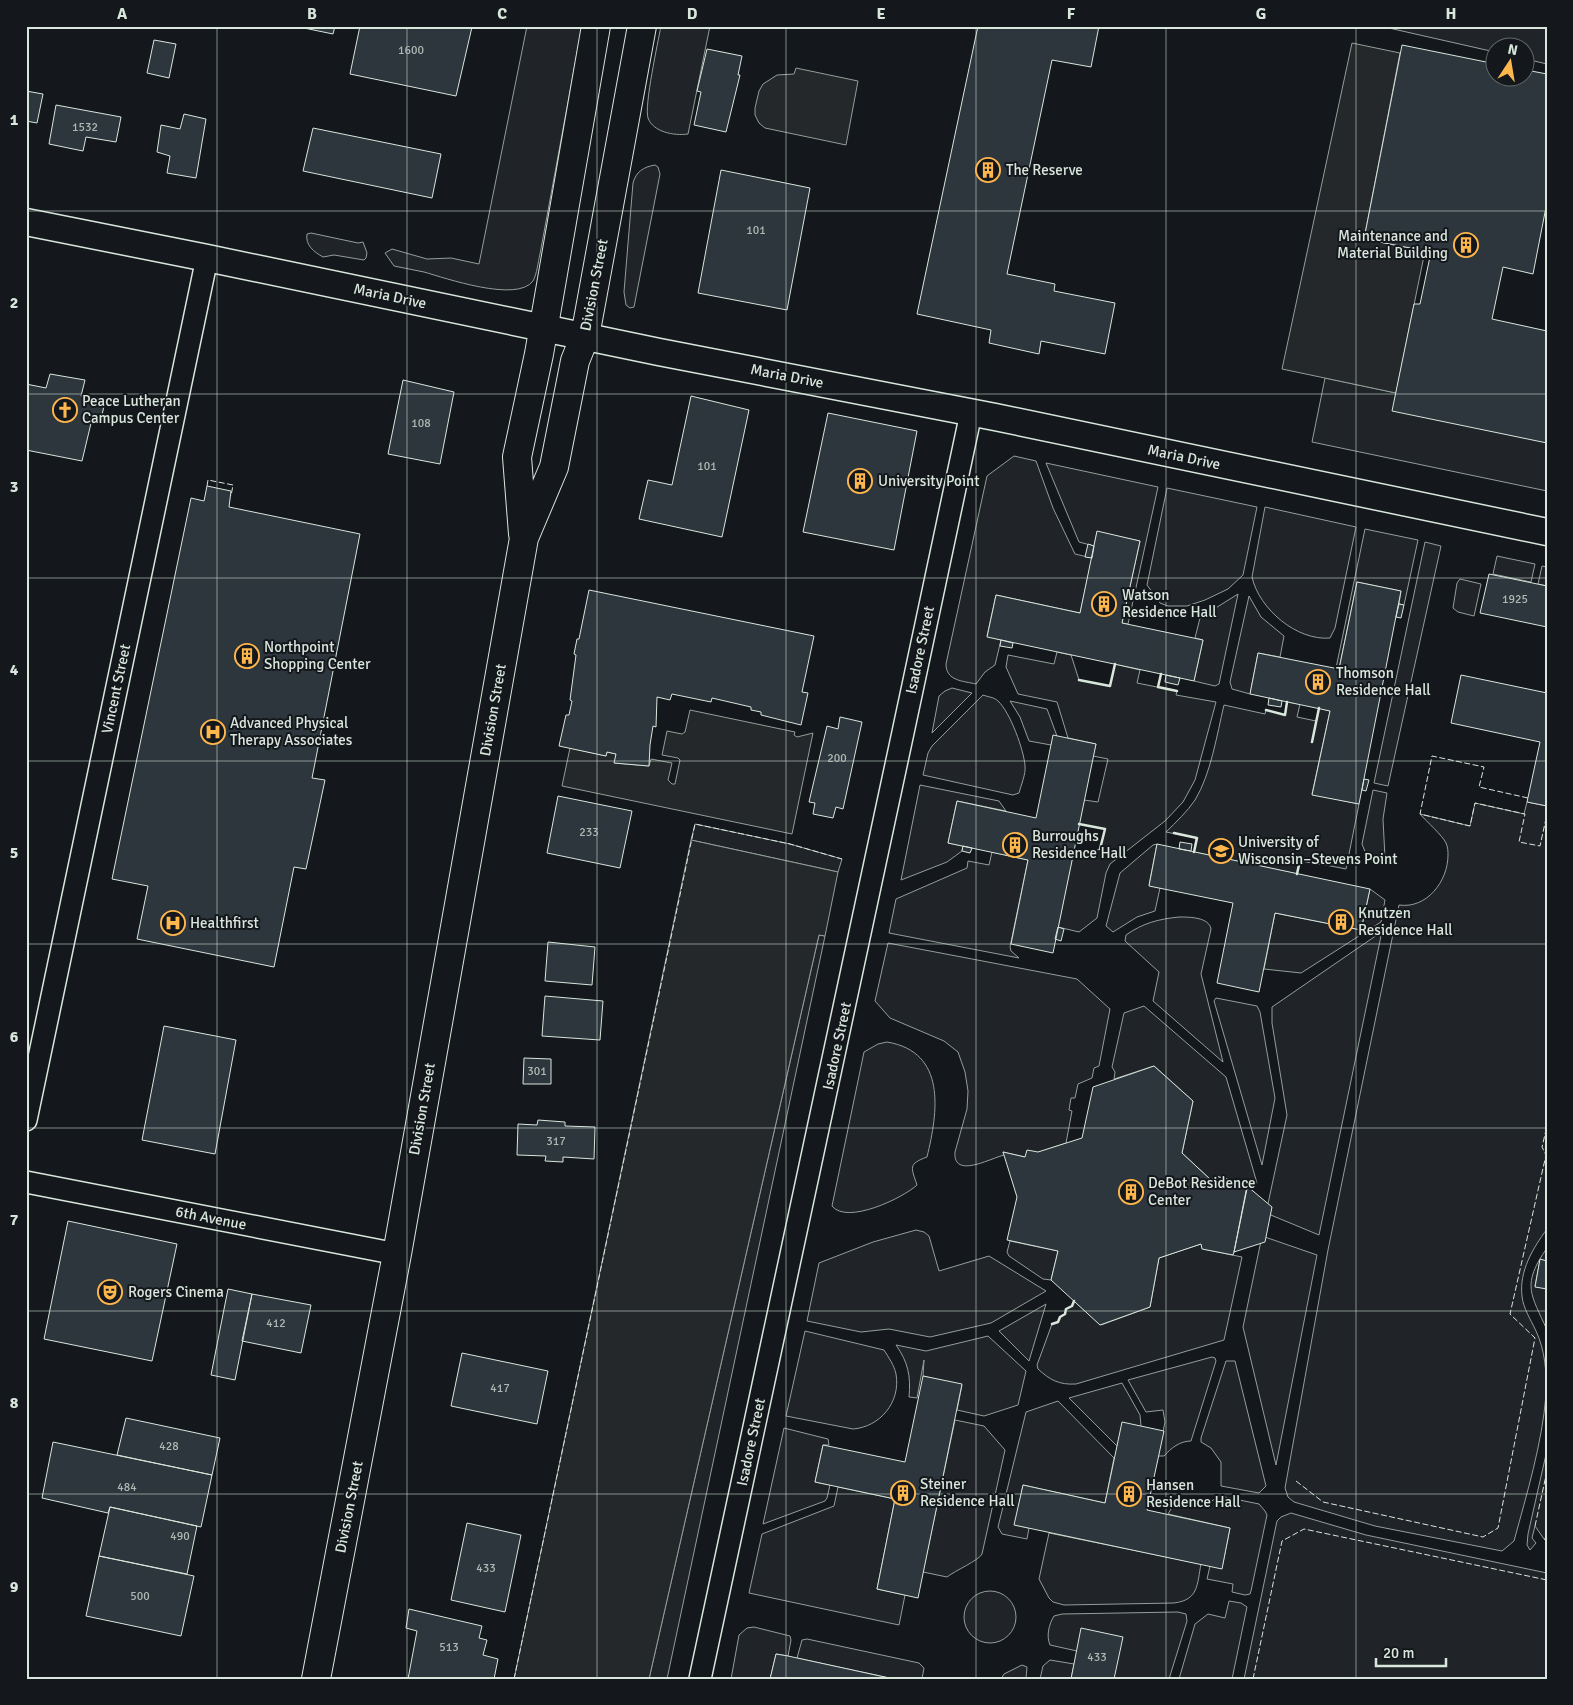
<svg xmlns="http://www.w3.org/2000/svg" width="1573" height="1705" font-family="Signika,sans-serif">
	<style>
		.green { fill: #202428; stroke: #939e99 }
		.parking { fill: #24282b; stroke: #939e99 }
		.building { fill: #2c363c; stroke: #d8e6dc }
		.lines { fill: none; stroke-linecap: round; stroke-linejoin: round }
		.minor-casing { stroke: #d8e6dc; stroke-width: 24 }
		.tertiary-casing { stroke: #d8e6dc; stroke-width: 29 }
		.secondary-casing { stroke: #d8e6dc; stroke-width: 30 }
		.minor { stroke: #14181c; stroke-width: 21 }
		.tertiary { stroke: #14181c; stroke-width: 26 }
		.secondary { stroke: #14181c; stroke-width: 28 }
		.fence { stroke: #d8e6dc; stroke-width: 1; stroke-dasharray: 6 2.5; stroke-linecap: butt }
		.wall { stroke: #d8e6dc; stroke-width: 2.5 }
		.grid { fill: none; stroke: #d8e6dc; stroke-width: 1; stroke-opacity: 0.55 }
		.labels { text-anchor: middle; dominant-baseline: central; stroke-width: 4; stroke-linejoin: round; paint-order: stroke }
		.number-label { font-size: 12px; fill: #adbab4 }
		.poi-label { font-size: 15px; fill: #d8e6dc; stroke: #14181c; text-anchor: start }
		.street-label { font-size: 15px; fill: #d8e6dc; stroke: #14181c }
		.neatline { fill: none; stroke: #d8e6dc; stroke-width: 2 }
		.grid-label { font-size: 16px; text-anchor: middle; font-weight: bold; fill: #d8e6dc }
	</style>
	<rect width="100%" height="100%" fill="#14181c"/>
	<path class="green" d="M527,26H582L540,254C538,262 537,274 533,281C517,303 445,278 424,272C414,270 404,268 394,266L385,253L392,249L427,259L451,258L479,264Z
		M661,26H710L688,134C674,136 653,132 648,118C644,106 658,42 661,26Z
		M1380,26H1547V64L1526,59V48H1496L1495,52Z
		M655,165L658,167L660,174L634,307L630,308L626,305L624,292L633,183C636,172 643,167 655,165Z
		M311,233L358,243L363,242L367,253L366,258L364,260L334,255L323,257C314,252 305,245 307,234Z
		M1325,378L1396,393L1547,443V491L1312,442Z
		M1014,456L1036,461L1053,508L1075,554L1092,558L1080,613L996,595L987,636L1001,640L995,665L985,672L976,684C963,681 946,681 946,664L987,476Z
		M1046,463L1158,487L1128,624L1122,623L1140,541L1097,532L1094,546L1079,542Z
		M1167,488L1257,507L1243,575L1228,589L1205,600L1187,606H1168L1160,603L1147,585Z
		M1265,507L1356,527L1335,628L1330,638C1297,641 1259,609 1252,577Z
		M1365,529L1418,540L1404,605L1399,604L1401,591L1357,582L1339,669L1336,668Z
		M1425,542L1441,546L1388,786L1374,783Z
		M1497,556L1535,564L1531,582L1493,574Z
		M1542,566L1547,567V586L1538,584Z
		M1460,579L1481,584L1474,616L1458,612L1453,608L1457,583Z
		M1238,594L1219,684L1215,686L1194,681L1203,640L1195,638L1201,614L1214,609Z
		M1249,596L1261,617L1284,636L1280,657L1258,653L1250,694L1232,689L1230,682Z
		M1057,652L1071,655L1079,680L1110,686L1115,664L1140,670L1137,683L1177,691L1176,695L1216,702L1195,780L1183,802L1165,821L1110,864L1106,873L1097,918L1079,932L1058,927L1072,859L1100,849L1105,829L1079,824L1084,800L1098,802L1108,759L1093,756L1096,744L1068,738L1057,702L1018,694L1006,667L1008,655L1054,664Z
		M952,688L972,693L932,733L939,696L945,691Z
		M983,695C988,697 994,697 998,701C1010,712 1024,750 1025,766C1026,774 1021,785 1019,793L1013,795L923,775L928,753L932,746Z
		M1010,701L1047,709L1057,736L1051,745L1029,741L1020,717Z
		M1287,702L1300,704L1297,717L1316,721L1319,708L1330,711L1312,794L1359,804L1346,869L1300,860L1297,874L1194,852L1196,838L1166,832C1176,822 1187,812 1195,800C1211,774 1217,734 1224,705L1265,714L1266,710L1285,715Z
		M920,785L999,801L1006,811L957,801L948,843L963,846L962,851L947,862L901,880Z
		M1373,790L1387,793L1383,819L1385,858L1366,854L1362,844Z
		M1527,802L1547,806V1229C1533,1248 1519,1271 1522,1296C1523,1308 1531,1320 1536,1331C1545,1350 1547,1373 1546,1395C1542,1444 1527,1493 1514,1541L1502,1551L1375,1526L1294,1502L1288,1497L1285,1488L1328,1250L1399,905C1427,909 1448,881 1448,855C1448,852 1448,847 1446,843C1443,836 1426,821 1420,814L1470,826L1475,803L1524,814Z
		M695,824L790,844L842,859L838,872L691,840Z
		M1157,844L1149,885L1160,888L1155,911L1137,917L1113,932L1106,926L1120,873L1153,845Z
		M992,852L1028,860L1010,947L1011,951L1019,958L889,933L896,899L967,868L968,861L989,865Z
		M1370,889L1385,900L1381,922L1301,973L1264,969L1275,913L1361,930Z
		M1179,917C1189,917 1209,917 1211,929L1201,974L1223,1062L1153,1001L1159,972L1125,941L1126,935C1143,923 1159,919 1179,917Z
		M819,935L825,936L667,1679H649Z
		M1377,935L1381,936L1319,1235L1266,1213L1287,1115L1272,1023V1007Z
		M888,943L1077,979L1110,1009L1099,1066L1094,1068L1092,1078L1078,1084L1075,1098H1071L1069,1110L1072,1111L1066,1143L1025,1157L1003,1152L1004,1155C989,1159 953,1179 955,1152L967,1109L968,1091L965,1072L958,1052L944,1041L890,1018L875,1001Z
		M1216,998L1257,1006L1260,1012L1275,1098L1262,1165L1214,1001Z
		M1144,1006L1226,1077L1257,1183L1248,1184L1215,1176L1211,1180L1182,1153L1193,1101L1154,1066L1114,1079L1115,1072L1112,1067L1124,1013Z
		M887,1042C947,1052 938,1112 927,1157C908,1164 911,1167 917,1185C903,1198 847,1225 832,1206L864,1052L878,1044Z
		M916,1230L924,1232L929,1236L939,1271L989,1256L1046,1291L991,1323L930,1337L889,1329L861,1332L807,1321L819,1263L873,1242Z
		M1262,1236L1317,1255L1276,1465L1243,1327Z
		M1010,1241L1058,1251L1051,1280L1043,1279L1009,1256L1007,1252Z
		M1201,1244L1203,1249L1242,1257L1224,1340L1076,1384C1059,1385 1050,1380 1038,1369L1037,1365L1052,1324L1058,1322L1060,1317L1065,1314L1066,1309L1072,1306L1074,1301L1101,1325L1150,1307L1159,1258Z
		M1547,1248V1261L1540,1260L1535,1286L1547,1289V1330C1531,1294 1521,1285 1547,1248Z
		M1046,1304L1029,1361L999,1331Z
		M805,1331L884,1350C889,1358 894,1365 896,1374C901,1402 880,1427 853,1429L786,1416Z
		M988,1336L1026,1371L1018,1405L984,1416L957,1410L962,1385L923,1376L924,1360L917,1398L909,1397C911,1376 908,1362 896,1345L926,1351Z
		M1212,1357L1215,1358L1216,1361L1191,1441C1180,1441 1171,1448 1164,1456H1158L1165,1422L1163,1410L1146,1412L1128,1380Z
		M1226,1361H1235L1266,1486L1259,1493L1221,1486V1462L1211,1448L1201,1442V1438Z
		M1122,1383L1140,1415L1141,1426L1117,1446L1069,1398Z
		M1058,1401L1114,1458L1105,1503L1023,1485L1015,1525L1029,1528L1027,1539L1002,1534L998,1527L1026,1412Z
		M955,1420L984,1426L1005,1450L982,1554C978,1561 956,1570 947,1577L923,1572Z
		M784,1428L828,1439L829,1445H823L815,1482L830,1485L827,1498L825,1501L763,1524Z
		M1547,1450V1540L1544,1539L1535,1526L1532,1538L1536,1543L1530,1550L1527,1545L1528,1534Z
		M838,1487L895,1499L877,1589L905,1595L899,1625L749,1593L762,1534L834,1506Z
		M1220,1496L1259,1504L1265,1511L1267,1515L1251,1591L1250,1594L1245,1595L1232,1592L1233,1584L1207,1579L1210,1566L1222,1568L1230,1528L1168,1514L1174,1504L1188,1507L1203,1506Z
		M1291,1513L1366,1535L1547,1573V1679H1244L1277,1521L1281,1517Z
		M1049,1533L1201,1564C1197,1584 1199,1600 1174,1603L1064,1605L1053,1602L1049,1598L1039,1579Z
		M964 1617a26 26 0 1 1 52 0a26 26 0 1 1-52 0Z
		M1229,1601L1241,1603L1247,1607L1232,1679H1179L1195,1624L1208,1614L1225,1618Z
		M1178,1612L1186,1614L1187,1621L1169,1679H1114L1077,1651L1050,1645C1046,1636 1049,1624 1054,1616L1062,1614Z
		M754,1627L790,1636L791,1640L788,1656L776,1654L770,1679H731L739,1635L747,1628Z
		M807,1639L919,1663L924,1668L922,1679H894L797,1658L802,1640Z
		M1050,1660L1074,1664L1071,1679H1040L1043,1666Z
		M1022,1665L1027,1667L1026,1679H1001L1004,1674Z"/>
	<path class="parking" d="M1352,43L1400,53L1364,239L1425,251L1396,393L1282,369Z
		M796,68L858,81L846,145L765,128L759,123L755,115V108L759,91L763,84L777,75L794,74Z
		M690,710L795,732L794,735L797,737L813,733L792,834L562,786L570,748L606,756L607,752L616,754L615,763L649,766L651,759L672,763L668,780L672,784H675L680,760L678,758L662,755L667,731L682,734L685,732Z
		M691,840L838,872L825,936L819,935L649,1679H514Z"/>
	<path class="building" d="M305,26H335L333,34L304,28Z
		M360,26L472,27L456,96L350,74Z
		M978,26H1099L1091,67L1052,60L1007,274L1055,284L1054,291L1115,303L1105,354L1041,341L1039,354L989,343L991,330L917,314Z
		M154,40L176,44L169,78L147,73Z
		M1402,45L1496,64V78H1526V70L1547,74V202L1533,274L1503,267L1492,319L1547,331V443L1392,411L1414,304H1420L1431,252L1364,239Z
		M707,49L742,56L738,75H740L726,132L694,125L701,92L697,91Z
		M26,91L43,94L37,123L26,121Z
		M56,105L121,117L116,142L86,137L83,151L49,144Z
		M184,114L206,119L196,178L167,173L170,156L157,152L161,125L180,129Z
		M313,128L441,154L432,198L303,171Z
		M721,170L810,188L787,310L698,293Z
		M50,374L85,380L81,396L105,401L101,420L92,419L82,461L26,450L28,432H26V384L46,388Z
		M403,380L454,392L440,464L388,454Z
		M691,396L749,410L722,537L639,519L648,480L672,485Z
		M828,413L917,431L894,550L803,532Z
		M207,486L231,491L229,507L360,534L312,778L325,780L306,869L294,867L274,967L137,939L148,886L112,879L191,498L204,501Z
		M1097,531L1140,541L1122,623L1203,640L1194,681L987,637L996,595L1080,613Z
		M1088,544L1094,546L1092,558L1085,557Z
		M1489,574L1547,586V627L1480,613Z
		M1357,582L1401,591L1359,804L1312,795L1330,711L1250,694L1258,653L1339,669Z
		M589,590L814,636L802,692L808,693L801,725L761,715V712L751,710V707L712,698L711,702L672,694L670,700L657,697L656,727L653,726L650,745L649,766L614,763L616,754L607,752L606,756L559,746L566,715H569L572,701L570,700L576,655L574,654L577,639H579Z
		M1399,604L1404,605L1401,618L1396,617Z
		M1001,640L1013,643L1012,648L1000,646Z
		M1166,675L1180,678L1178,685L1165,682Z
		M1461,675L1547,693V806L1527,802L1540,742L1451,723Z
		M1269,698L1282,701L1281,707L1268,705Z
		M840,717L862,722L843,809L836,807L833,818L813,814L815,803L809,802L827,726L838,729Z
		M1053,735L1096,744L1053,953L1011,944L1028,860L948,843L957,801L1036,818Z
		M1364,779L1369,780L1366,791L1362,790Z
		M558,796L632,811L620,868L547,853Z
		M1180,842L1192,844L1191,851L1179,849Z
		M1157,844L1370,889L1361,930L1275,913L1259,992L1217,983L1233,903L1149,886Z
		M963,846L972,848L970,853L962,851Z
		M1058,927L1064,929L1061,941L1055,939Z
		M548,942L595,947L592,985L545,981Z
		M545,996L603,1001L600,1040L542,1036Z
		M164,1026L236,1040L215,1154L142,1140Z
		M524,1058L551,1059V1084H523Z
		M1154,1066L1193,1101L1182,1153L1211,1180L1215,1176L1248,1184L1234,1252L1233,1255L1202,1249L1201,1244L1159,1258L1150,1307L1100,1325L1051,1280L1058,1251L1007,1240L1017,1197L1003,1152L1025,1157L1027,1150L1038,1152L1082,1138L1093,1087Z
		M538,1120L565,1122V1126L595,1127L594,1159L563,1157V1162L545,1161L546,1156L517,1155L518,1124L537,1125Z
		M1247,1186L1272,1207L1265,1242L1234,1252Z
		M68,1221L177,1244L152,1361L44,1339Z
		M1540,1259L1547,1261V1289L1535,1287Z
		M228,1289L252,1294L235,1380L211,1375Z
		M252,1294L311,1305L301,1353L242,1341Z
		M462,1353L548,1371L537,1424L451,1406Z
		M923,1376L962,1384L918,1598L877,1589L895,1499L815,1482L823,1445L905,1462Z
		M126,1418L220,1438L212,1475L117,1455Z
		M1122,1422L1164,1431L1147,1510L1230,1528L1222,1569L1014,1525L1023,1485L1105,1503Z
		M53,1442L212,1475L201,1527L110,1507L108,1513L42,1498Z
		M110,1507L197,1526L187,1574L99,1556Z
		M467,1523L521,1535L505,1612L451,1600Z
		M99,1556L194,1576L181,1636L86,1616Z
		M409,1609L482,1626L479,1638L487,1640L483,1655L498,1659L494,1679H408L417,1631L406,1628Z
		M1081,1628L1123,1637L1114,1679H1071Z
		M776,1654L788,1656L894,1679H770Z"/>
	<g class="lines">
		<defs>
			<path id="minor" d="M26,1120L207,258
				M26,1182L397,1254
				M700,1679C792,1257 881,835 971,413"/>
			<path id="tertiary" d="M26,222L207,258L659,352L995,417L1547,532"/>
			<path id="secondary" d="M523,534L517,457L539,354L596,26
				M316,1679L397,1254L524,538L554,467L575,361L585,336L642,26"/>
		</defs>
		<use href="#minor" class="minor-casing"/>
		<use href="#tertiary" class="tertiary-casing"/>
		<use href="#secondary" class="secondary-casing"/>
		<use href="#minor" class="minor"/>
		<use href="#tertiary" class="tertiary"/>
		<use href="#secondary" class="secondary"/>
		<path class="fence" d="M207,486L208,480L233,485L231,496
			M1528,798L1479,787L1484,767L1432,756L1420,814L1470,826L1475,803L1525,814L1519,842L1540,846L1547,814
			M1296,1481L1323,1502L1483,1537L1498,1528L1535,1338L1510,1314L1546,1155L1542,1147L1547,1126
			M1535,1526L1547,1471
			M1544,1539L1547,1540
			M514,1679L695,824L790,844L842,859
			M1253,1679L1282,1541L1304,1529L1547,1580"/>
		<path class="wall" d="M1161,674L1158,687L1177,691
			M1079,680L1110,686L1115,664
			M1266,710L1285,715L1287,702
			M1312,742L1319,708
			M1079,824L1105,829L1100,849
			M1174,833L1197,838L1194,852
			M1297,874L1300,860L1323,864
			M1052,1324L1058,1322L1060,1317L1065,1314L1066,1309L1072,1306L1074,1301"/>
	</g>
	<path class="grid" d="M217,26V1679M407,26V1679M597,26V1679M786,26V1679M976,26V1679M1166,26V1679M1356,26V1679M26,211H1547M26,394H1547M26,578H1547M26,761H1547M26,944H1547M26,1128H1547M26,1311H1547M26,1494H1547"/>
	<defs>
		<symbol id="building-ring" viewBox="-11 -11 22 22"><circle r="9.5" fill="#14181c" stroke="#ffb74d" stroke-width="1.5"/><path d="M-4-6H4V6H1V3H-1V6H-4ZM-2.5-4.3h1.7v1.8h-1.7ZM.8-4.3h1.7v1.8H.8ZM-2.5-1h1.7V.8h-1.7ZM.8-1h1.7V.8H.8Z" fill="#ffb74d"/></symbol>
		<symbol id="church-ring" viewBox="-11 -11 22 22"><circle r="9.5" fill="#14181c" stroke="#ffb74d" stroke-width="1.5"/><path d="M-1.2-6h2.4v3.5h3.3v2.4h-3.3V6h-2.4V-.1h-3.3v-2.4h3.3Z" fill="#ffb74d"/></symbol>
		<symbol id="hospital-ring" viewBox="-11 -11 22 22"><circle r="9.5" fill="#14181c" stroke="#ffb74d" stroke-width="1.5"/><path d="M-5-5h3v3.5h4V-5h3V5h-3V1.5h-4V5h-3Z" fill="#ffb74d"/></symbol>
		<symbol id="university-ring" viewBox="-11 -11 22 22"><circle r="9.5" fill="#14181c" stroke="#ffb74d" stroke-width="1.5"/><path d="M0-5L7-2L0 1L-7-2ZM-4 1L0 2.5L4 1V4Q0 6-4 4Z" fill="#ffb74d"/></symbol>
		<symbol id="theatre-ring" viewBox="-11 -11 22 22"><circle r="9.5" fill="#14181c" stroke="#ffb74d" stroke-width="1.5"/><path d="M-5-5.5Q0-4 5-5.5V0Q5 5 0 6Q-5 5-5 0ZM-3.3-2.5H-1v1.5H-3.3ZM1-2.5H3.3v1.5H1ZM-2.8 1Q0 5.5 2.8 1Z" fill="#ffb74d"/></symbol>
	</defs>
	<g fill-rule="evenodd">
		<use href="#building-ring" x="974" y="156" width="28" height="28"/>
		<use href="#building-ring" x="1452" y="231" width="28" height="28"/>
		<use href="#church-ring" x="51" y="396" width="28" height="28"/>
		<use href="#building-ring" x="846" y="467" width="28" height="28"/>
		<use href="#building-ring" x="1090" y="590" width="28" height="28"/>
		<use href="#building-ring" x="233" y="642" width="28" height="28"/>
		<use href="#building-ring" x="1304" y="668" width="28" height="28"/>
		<use href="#hospital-ring" x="199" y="718" width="28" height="28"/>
		<use href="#building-ring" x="1001" y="831" width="28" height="28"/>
		<use href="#university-ring" x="1207" y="837" width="28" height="28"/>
		<use href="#building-ring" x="1327" y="908" width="28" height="28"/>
		<use href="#hospital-ring" x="159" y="909" width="28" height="28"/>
		<use href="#building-ring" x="1117" y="1178" width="28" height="28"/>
		<use href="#theatre-ring" x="96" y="1278" width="28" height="28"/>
		<use href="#building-ring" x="889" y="1479" width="28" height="28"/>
		<use href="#building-ring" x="1115" y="1480" width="28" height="28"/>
	</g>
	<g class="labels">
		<g class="number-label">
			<text x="411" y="50">1600</text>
			<text x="85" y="127">1532</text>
			<text x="756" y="230">101</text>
			<text x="421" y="423">108</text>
			<text x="707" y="466">101</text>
			<text x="1515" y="599">1925</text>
			<text x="837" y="758">200</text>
			<text x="589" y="832">233</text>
			<text x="537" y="1071">301</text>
			<text x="556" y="1141">317</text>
			<text x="276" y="1323">412</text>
			<text x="500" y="1388">417</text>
			<text x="169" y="1446">428</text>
			<text x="127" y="1487">484</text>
			<text x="180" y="1536">490</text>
			<text x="486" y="1568">433</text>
			<text x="140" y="1596">500</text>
			<text x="449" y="1647">513</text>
			<text x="1097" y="1657">433</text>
		</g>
		<g class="poi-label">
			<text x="1006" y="170">The Reserve</text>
			<text x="1448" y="236" text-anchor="end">Maintenance and<tspan x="1448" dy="17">Material Building</tspan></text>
			<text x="82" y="401">Peace Lutheran<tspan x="82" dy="17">Campus Center</tspan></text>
			<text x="878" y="481">University Point</text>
			<text x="1122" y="595">Watson<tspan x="1122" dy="17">Residence Hall</tspan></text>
			<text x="264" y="647">Northpoint<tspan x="264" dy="17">Shopping Center</tspan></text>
			<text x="1336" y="673">Thomson<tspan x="1336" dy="17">Residence Hall</tspan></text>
			<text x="230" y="723">Advanced Physical<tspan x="230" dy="17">Therapy Associates</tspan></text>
			<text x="1032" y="836">Burroughs<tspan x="1032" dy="17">Residence Hall</tspan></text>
			<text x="1238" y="842">University of<tspan x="1238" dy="17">Wisconsin–Stevens Point</tspan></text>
			<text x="1358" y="913">Knutzen<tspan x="1358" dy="17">Residence Hall</tspan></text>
			<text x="190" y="923">Healthfirst</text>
			<text x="1148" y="1183">DeBot Residence<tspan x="1148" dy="17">Center</tspan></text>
			<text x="128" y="1292">Rogers Cinema</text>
			<text x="920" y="1484">Steiner<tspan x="920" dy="17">Residence Hall</tspan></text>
			<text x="1146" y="1485">Hansen<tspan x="1146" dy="17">Residence Hall</tspan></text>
		</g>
		<g class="street-label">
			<text transform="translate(594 285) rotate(-79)">Division Street</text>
			<text transform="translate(390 296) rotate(12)">Maria Drive</text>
			<text transform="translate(787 376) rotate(11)">Maria Drive</text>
			<text transform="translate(1184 457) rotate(12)">Maria Drive</text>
			<text transform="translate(920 650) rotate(-78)">Isadore Street</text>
			<text transform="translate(116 689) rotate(-78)">Vincent Street</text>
			<text transform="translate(493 710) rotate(-80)">Division Street</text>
			<text transform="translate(837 1046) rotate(-78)">Isadore Street</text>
			<text transform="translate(422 1109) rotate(-80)">Division Street</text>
			<text transform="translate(211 1218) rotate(11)">6th Avenue</text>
			<text transform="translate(751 1442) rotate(-78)">Isadore Street</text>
			<text transform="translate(349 1507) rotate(-79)">Division Street</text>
		</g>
	</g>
	<rect width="1573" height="1705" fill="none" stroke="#14181c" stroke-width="55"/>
	<g transform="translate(1510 62) rotate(12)"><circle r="24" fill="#14181c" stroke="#626a69"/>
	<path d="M0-4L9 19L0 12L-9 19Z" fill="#ffb74d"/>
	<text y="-8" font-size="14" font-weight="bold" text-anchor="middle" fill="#d8e6dc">N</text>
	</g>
	<path d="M1376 1658v8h70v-8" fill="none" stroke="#d8e6dc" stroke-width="2.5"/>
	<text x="1383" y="1658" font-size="15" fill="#d8e6dc" stroke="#14181c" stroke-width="4" paint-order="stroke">20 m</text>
	<rect x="28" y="28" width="1518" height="1650" class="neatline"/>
	<g class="grid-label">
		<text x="122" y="19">A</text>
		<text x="312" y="19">B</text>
		<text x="502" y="19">C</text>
		<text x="692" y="19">D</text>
		<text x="881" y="19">E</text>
		<text x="1071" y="19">F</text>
		<text x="1261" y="19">G</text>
		<text x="1451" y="19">H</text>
		<text x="14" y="125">1</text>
		<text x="14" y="308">2</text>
		<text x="14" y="492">3</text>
		<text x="14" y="675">4</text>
		<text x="14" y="858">5</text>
		<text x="14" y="1042">6</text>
		<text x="14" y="1225">7</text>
		<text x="14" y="1408">8</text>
		<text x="14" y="1592">9</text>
	</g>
</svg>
